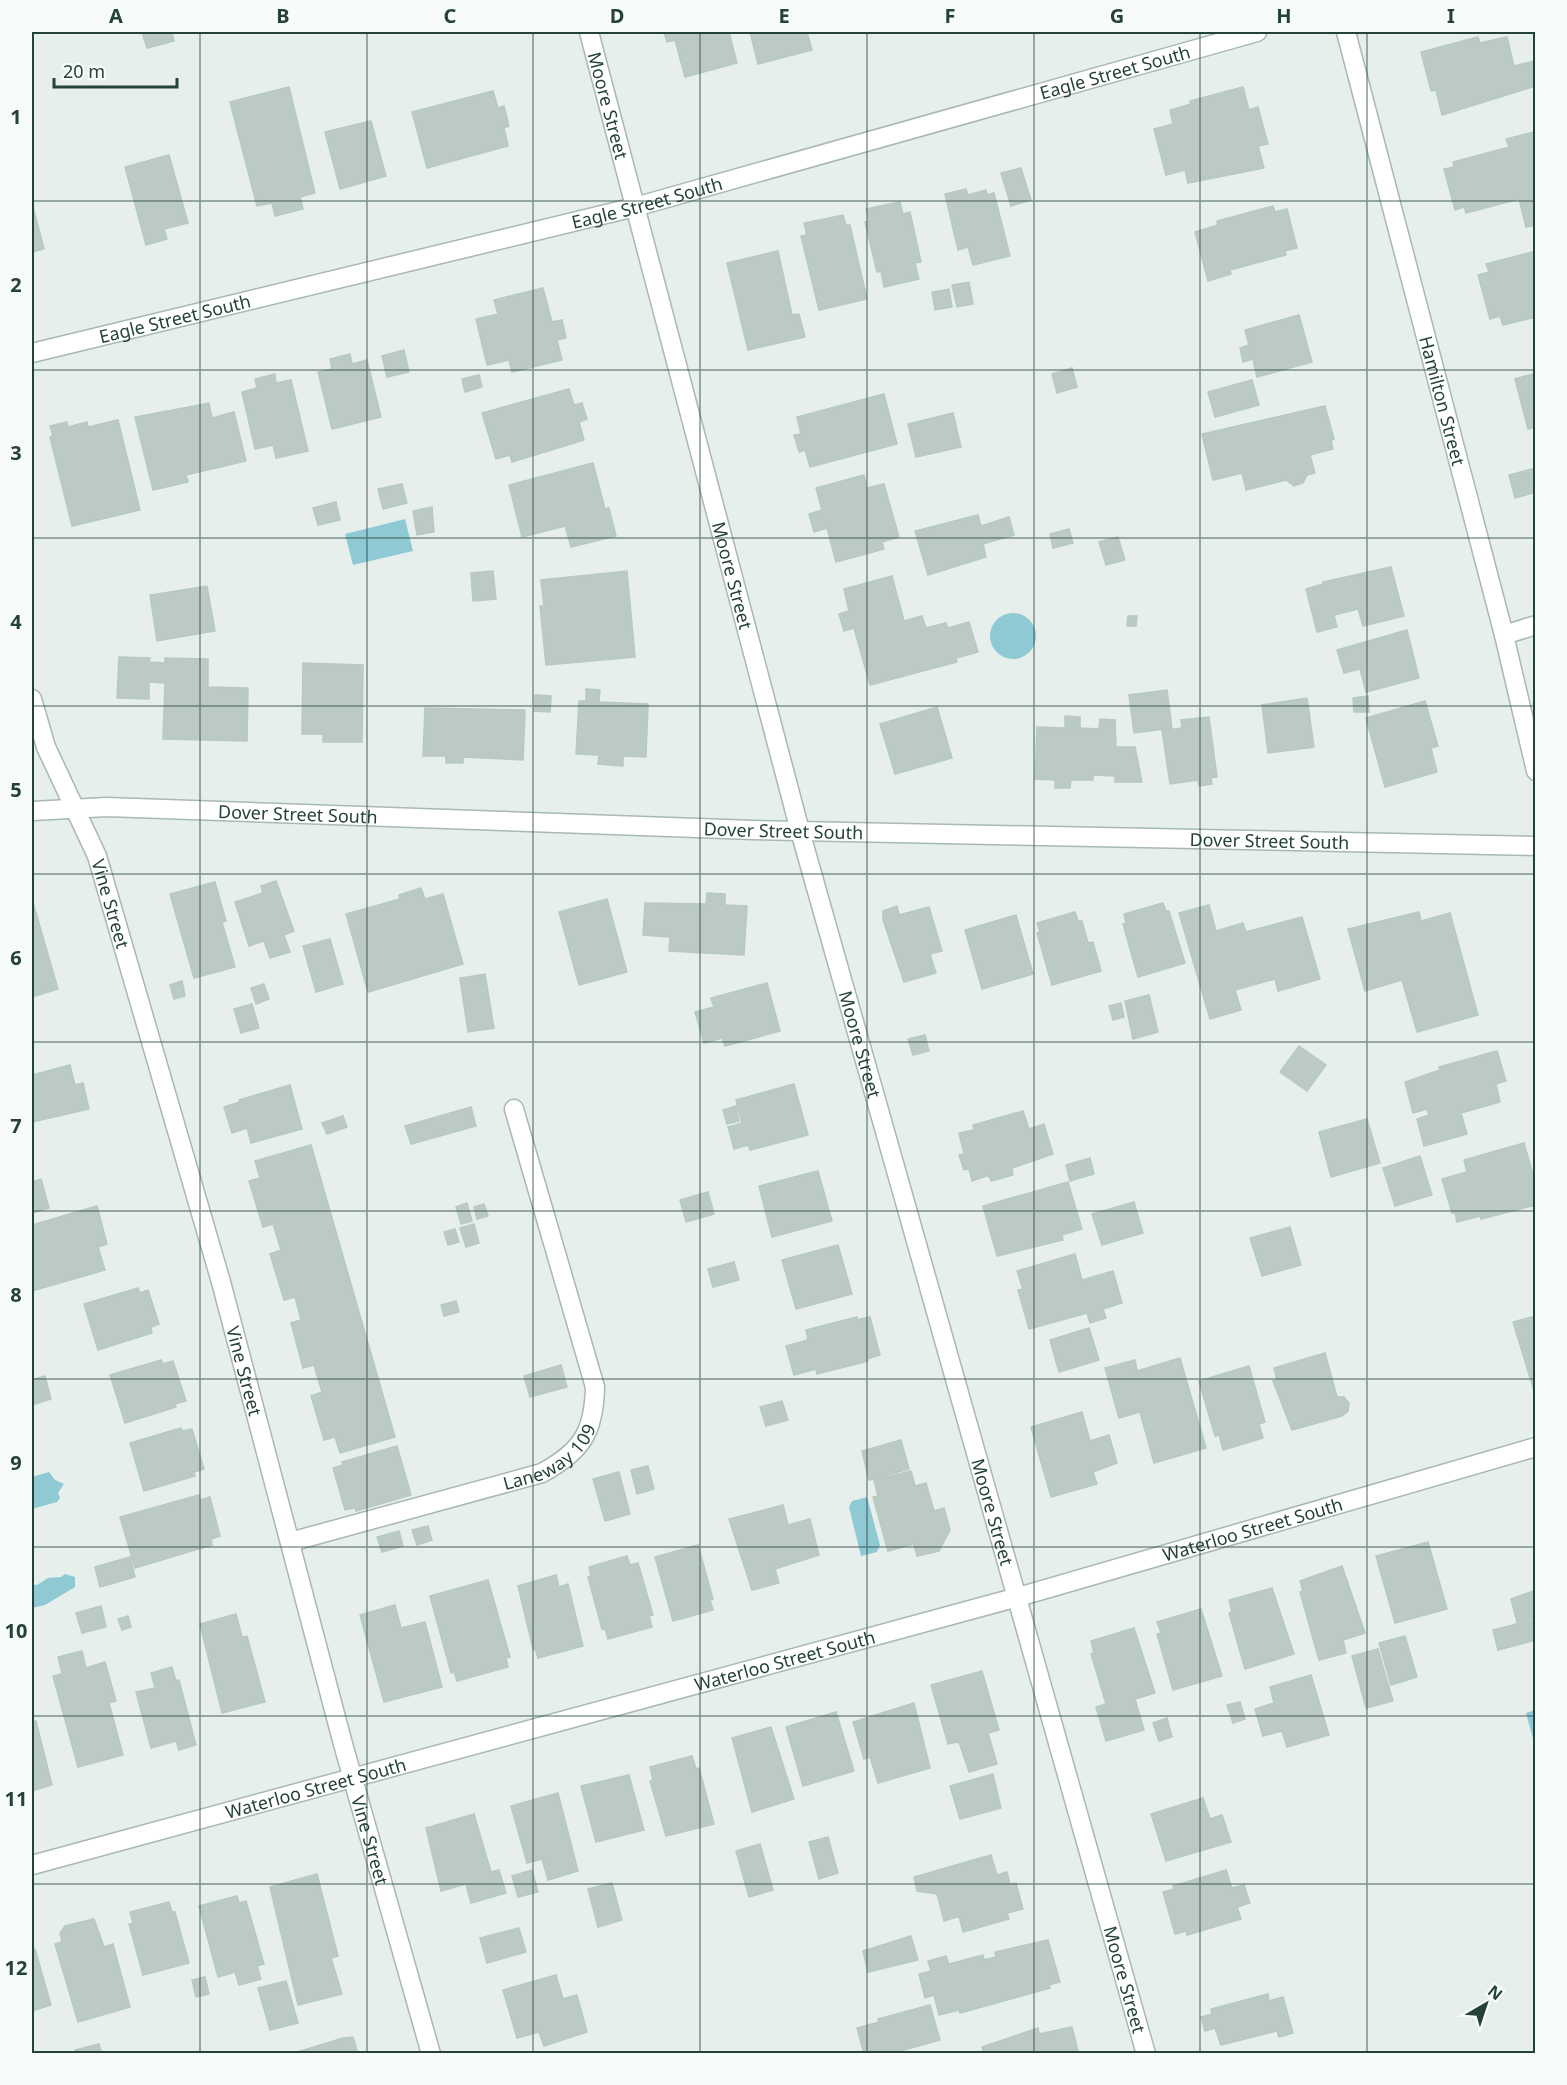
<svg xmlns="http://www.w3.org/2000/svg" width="1567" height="2085" font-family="'Noto Sans',sans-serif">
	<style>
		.water { fill: #8ec9d4 }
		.building { fill: #bbcac4; stroke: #b8c9c2; stroke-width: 1.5 }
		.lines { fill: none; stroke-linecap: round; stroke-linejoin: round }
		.minor-casing { stroke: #a8b8b2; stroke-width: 21 }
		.minor { stroke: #fff; stroke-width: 18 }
		.grid { fill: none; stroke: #24423a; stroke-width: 1.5; stroke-opacity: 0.55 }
		.labels { text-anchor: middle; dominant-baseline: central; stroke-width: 4.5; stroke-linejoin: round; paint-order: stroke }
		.street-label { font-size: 18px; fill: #24423a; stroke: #f7fbf9 }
		.neatline { fill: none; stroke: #24423a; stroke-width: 2 }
		.grid-label { font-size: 20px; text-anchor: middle; font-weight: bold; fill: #24423a }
	</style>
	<rect width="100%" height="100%" fill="#e6efeb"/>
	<path class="water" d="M405,519L413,551L353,565L345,534Z
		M990 636a23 23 0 1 1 46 0a23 23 0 1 1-46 0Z
		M49,1472L55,1480L64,1484L58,1493L60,1498L57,1502L32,1509V1477Z
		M867,1497L880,1545L877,1552L861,1556L849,1507L852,1501Z
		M65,1574L75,1577V1587L45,1605L32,1608V1584L37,1585L48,1578L61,1577Z
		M1535,1710V1742H1534L1526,1713Z"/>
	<path class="building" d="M142,32H172L174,41L147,48Z
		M664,32H729L737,63L685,77L675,40L667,42Z
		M750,32H807L812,50L758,64Z
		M1478,37L1480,43L1507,37L1514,66L1535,61L1536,86L1442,115L1436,90L1431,91L1421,52Z
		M289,87L315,193L300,197L303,209L275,216L272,203L257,206L230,102Z
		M1243,87L1249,110L1258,107L1268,144L1258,146L1264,168L1188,183L1185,170L1166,175L1154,129L1173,124L1170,110L1191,104L1190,101Z
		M493,91L498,108L504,106L509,126L504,128L508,146L427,168L412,112Z
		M371,121L386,176L340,189L325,132Z
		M1534,132L1536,225L1526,227L1519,199L1466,213L1464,207L1455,210L1444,169L1454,167L1453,162L1509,147L1506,139Z
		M169,155L188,223L164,229L167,239L146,245L125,167Z
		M1021,168L1031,200L1011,206L1001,173Z
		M966,189L968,195L986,190L987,195L994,193L1010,256L973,265L968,247L958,250L945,194Z
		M900,202L903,214L910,212L921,262L915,263L919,279L884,287L881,271L877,272L865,222L869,221L866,209Z
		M32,203L44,249L32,252Z
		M1273,206L1275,212L1287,209L1297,248L1285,251L1286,255L1230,270L1231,274L1208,281L1195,232L1218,225L1217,221Z
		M843,215L846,225H850L867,299L819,310L801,236L807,235L804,223Z
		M778,251L792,315L799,314L805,337L748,350L727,263Z
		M1536,251V317L1503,325L1500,316L1490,319L1478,275L1489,272L1486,264Z
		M969,282L973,304L957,307L952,285Z
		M543,288L552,322L562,320L566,338L557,340L562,360L512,372L509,360L487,365L476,319L498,314L494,300Z
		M949,289L952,307L935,310L932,292Z
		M1299,315L1312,362L1257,377L1253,359L1243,362L1240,348L1249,345L1245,330Z
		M404,350L409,372L387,377L382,356Z
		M350,354L352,364L367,360L381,417L332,429L318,372L332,369L330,359Z
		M1072,368L1077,387L1057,393L1052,374Z
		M1536,373V427L1528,429L1515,379Z
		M275,374L276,383L291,380L308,451L276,458L273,445L255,449L242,392L257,388L255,379Z
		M479,375L482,387L465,392L462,379Z
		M1252,380L1259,405L1215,417L1208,392Z
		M569,389L574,405L582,403L587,419L579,422L584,440L512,462L510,455L496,459L482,413Z
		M884,394L897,444L810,467L805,450L799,452L794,435L801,434L797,417Z
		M209,403L212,418L234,412L246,461L186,475L188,482L153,490L135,417Z
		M1325,406L1334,439L1331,441L1333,449L1310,455L1315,473L1307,475L1303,483L1294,486L1286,480L1246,490L1242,473L1213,480L1202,434Z
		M953,413L961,447L916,457L908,424Z
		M118,420L140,510L72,526L50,437L53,436L50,426L67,422L68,427L87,422L88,427Z
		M593,463L605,509L609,508L616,536L571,547L565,526L522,537L509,485Z
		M1536,468V492L1515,498L1509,475Z
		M864,475L867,488L884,484L899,537L882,542L884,549L836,562L827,528L814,532L809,514L822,510L816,488Z
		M402,484L407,503L383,509L378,489Z
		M336,502L340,520L318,525L313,508Z
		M432,507L434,532L417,535L413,511Z
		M978,515L981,526L1009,517L1014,535L983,544L986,557L928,575L915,531Z
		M1069,529L1073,543L1053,548L1050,534Z
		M1118,537L1125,560L1106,565L1099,542Z
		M1391,567L1404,616L1363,626L1358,609L1334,615L1337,627L1317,632L1306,589L1323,584V582Z
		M493,571L496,599L473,601L471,573Z
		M627,571L635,657L546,665L540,606H544L541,580Z
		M892,576L904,621L922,616L926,628L946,623L948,628L969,622L978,652L956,658L957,662L870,685L854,628L844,631L839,614L849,611L844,589Z
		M207,586L215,631L157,641L150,595Z
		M1128,616H1137L1136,626H1127Z
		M1407,630L1419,678L1366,692L1360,669L1344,673L1337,650Z
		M119,657L150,658L149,662L165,663V658L208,659V687L248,688L247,741L163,739L165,683L149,682V699L117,698Z
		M303,663L363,665L362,742H323V734H302Z
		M586,689L600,690L599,702L648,704L646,757L623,756V766L598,764L599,755L576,754L579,701H586Z
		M1167,690L1172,728L1134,733L1129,695Z
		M535,695L551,696L550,712L534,711Z
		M1368,696L1369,712H1354L1353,698Z
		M1307,698L1314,747L1268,753L1262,705Z
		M1425,701L1438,746L1431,748L1437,772L1385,787L1366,718Z
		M937,707L952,758L895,774L880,724Z
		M425,708L525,710L523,760L463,757V763H446V756H423Z
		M1065,716L1080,717V728L1099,729L1100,719L1115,720L1116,747H1135L1142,782H1115V776L1093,775V780H1071L1070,788H1055V780L1035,779L1037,727L1065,728Z
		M1209,717L1217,777L1211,778L1212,784L1199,786L1198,780L1170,784L1162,731L1182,728L1181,720Z
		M276,881L294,931L284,935L290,952L270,958L264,941L249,946L235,902L263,893L261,886Z
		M215,882L226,921L222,922L235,967L194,978L170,894Z
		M421,888L425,899L443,894L463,964L368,992L346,914L400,899L399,895Z
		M707,893L725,894V905L747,906L744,955L669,951L670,937L643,935L645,903L706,904Z
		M607,899L627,972L579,985L559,912Z
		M1163,903L1166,911H1169L1185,963L1138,977L1123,924L1126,923L1124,914Z
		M1209,905L1216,931L1243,923L1246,932L1302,917L1320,979L1278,991L1275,979L1235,990L1241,1010L1210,1019L1179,913Z
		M34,906L58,989L32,997V907Z
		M897,906L899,915L929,907L942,951L930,954L936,973L904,982L883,920V911Z
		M1075,912L1078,921H1082L1088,943L1093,942L1101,971L1052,985L1037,933L1040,932L1037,923Z
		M1419,912L1421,921L1450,913L1478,1015L1417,1032L1402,980L1365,991L1348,929Z
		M1016,915L1033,974L982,989L965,930Z
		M330,939L343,984L316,992L303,946Z
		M485,974L494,1028L468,1032L460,978Z
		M182,981L185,996L174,999L170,985Z
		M767,983L780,1031L725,1046L722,1038L704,1043L695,1012L714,1007L711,998Z
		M264,984L269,999L256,1004L251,988Z
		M1149,995L1158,1032L1133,1039L1125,1001Z
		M1121,1003L1124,1017L1113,1020L1109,1006Z
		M252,1004L259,1028L241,1033L234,1009Z
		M925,1035L929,1051L913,1055L908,1039Z
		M1299,1046L1326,1065L1307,1091L1280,1072Z
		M1497,1051L1506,1081L1496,1084L1500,1102L1461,1113L1467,1134L1424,1146L1417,1119L1429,1115L1427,1109L1413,1113L1405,1082L1440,1070L1439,1067Z
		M70,1065L75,1085L83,1083L89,1109L32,1122V1075Z
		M794,1084L808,1135L750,1150L748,1145L734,1149L728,1127L742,1123L736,1100Z
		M290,1085L302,1129L251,1143L247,1128L232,1133L224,1107L240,1102L239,1100Z
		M736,1106L739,1121L727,1124L723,1110Z
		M471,1107L476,1126L411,1144L405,1126Z
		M1023,1111L1029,1129L1044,1124L1053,1154L1012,1168L1013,1175L991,1181L989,1175L972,1181L969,1169L964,1170L959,1155L964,1154L959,1133L974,1130L973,1125Z
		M343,1116L347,1127L327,1134L322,1123Z
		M1367,1119L1380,1163L1331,1177L1319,1132Z
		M1524,1143L1536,1185V1205L1481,1219L1480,1216L1457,1222L1455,1212L1452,1213L1442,1179L1467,1172L1464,1160Z
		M311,1145L395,1437L340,1453L335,1437L324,1440L311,1396L322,1392L314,1365L303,1368L291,1323L301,1320L295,1297L284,1300L270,1254L281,1250L273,1224L263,1227L249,1181L260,1178L255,1161Z
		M1420,1156L1432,1195L1395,1206L1383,1168Z
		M1090,1158L1094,1174L1070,1181L1066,1165Z
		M818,1171L832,1221L772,1237L759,1186Z
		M41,1179L49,1208L32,1213V1182Z
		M1068,1182L1082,1229L1062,1235L1063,1240L997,1256L983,1206Z
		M708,1192L714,1214L686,1222L680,1200Z
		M1134,1202L1143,1233L1102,1245L1092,1214Z
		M467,1203L472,1221L461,1224L456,1207Z
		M484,1204L488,1216L477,1219L474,1207Z
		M97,1206L107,1244L98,1247L105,1270L32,1291V1225Z
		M474,1224L479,1243L466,1247L460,1228Z
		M1290,1227L1301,1265L1262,1276L1250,1238Z
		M455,1229L459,1242L448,1245L444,1232Z
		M838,1245L852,1294L796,1309L782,1260Z
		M1075,1254L1082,1280L1113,1271L1122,1303L1103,1309L1106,1318L1090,1323L1087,1313L1029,1329L1018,1290L1023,1289L1017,1271Z
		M734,1262L739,1280L713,1287L708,1269Z
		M138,1288L140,1293L148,1290L159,1324L151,1327L152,1333L98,1350L84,1304Z
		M456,1301L459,1312L444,1316L441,1305Z
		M1536,1316V1393L1535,1394L1513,1322Z
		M857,1317V1320L870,1317L880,1355L867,1359L868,1361L817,1374L816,1369L794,1375L786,1346L808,1340L806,1330Z
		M1089,1328L1099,1360L1059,1372L1050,1340Z
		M1325,1353L1337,1397H1344L1349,1403L1348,1411L1342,1416L1292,1430L1273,1381L1277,1380L1274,1368Z
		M1180,1358L1206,1448L1154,1463L1140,1412L1119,1418L1105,1368L1135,1360L1137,1371Z
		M161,1360L163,1364L173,1361L186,1401L175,1404L176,1407L125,1423L110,1375Z
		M561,1365L567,1387L530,1397L524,1376Z
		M1249,1366L1265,1422L1259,1424L1263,1438L1223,1450L1219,1435L1215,1436L1199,1381Z
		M45,1376L51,1399L32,1405V1380Z
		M782,1401L788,1420L766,1426L760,1407Z
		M1082,1412L1090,1441L1109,1435L1117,1463L1093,1472L1097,1484L1051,1497L1031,1427Z
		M181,1428L182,1431L192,1429L204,1469L194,1472L195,1476L144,1491L130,1443Z
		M901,1440L909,1469L869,1480L862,1451Z
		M397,1446L411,1495L356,1511L355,1508L345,1510L333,1468L343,1465L342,1462Z
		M648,1466L654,1489L637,1494L631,1470Z
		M911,1471L915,1486L926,1483L934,1511L944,1508L950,1530L939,1551L917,1556L914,1544L888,1551L873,1497L878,1496L874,1480Z
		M619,1472L630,1514L605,1521L593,1479Z
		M199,1495L200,1500L210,1497L220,1536L211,1539L212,1545L135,1568L120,1517Z
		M783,1505L788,1525L810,1519L819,1555L775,1569L779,1583L752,1590L729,1519Z
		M428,1526L432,1540L417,1545L412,1530Z
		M399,1531L403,1546L382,1552L377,1537Z
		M1428,1542L1447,1609L1395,1623L1376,1556Z
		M698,1545L713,1599L710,1600L713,1610L673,1621L655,1557Z
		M627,1556L630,1565L638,1563L653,1615L649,1616L652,1627L608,1639L605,1628L602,1629L588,1577L591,1576L589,1567Z
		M130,1557L135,1577L100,1587L95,1567Z
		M1342,1566L1365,1633L1343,1640L1346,1653L1319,1660L1300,1592L1303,1591L1300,1581Z
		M556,1575L559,1587L568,1584L583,1646L538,1658L535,1648L533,1649L518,1586Z
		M488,1580L510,1657L506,1658L508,1667L457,1681L454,1672L451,1673L430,1596Z
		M1272,1588L1294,1654L1245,1669L1229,1613L1232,1612L1229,1600Z
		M1536,1590V1617L1517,1622L1511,1599Z
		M395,1605L401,1628L425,1622L442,1687L384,1702L360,1615Z
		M101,1606L106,1627L82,1633L76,1613Z
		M1201,1609L1222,1676L1173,1690L1157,1634L1161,1633L1157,1622Z
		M236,1614L242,1637L247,1636L265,1702L222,1713L200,1624Z
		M128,1616L131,1627L122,1630L118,1619Z
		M1536,1619V1640L1498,1650L1493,1630Z
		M1134,1628L1155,1693L1135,1699L1144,1730L1106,1741L1096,1707L1106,1704L1091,1654L1094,1653L1091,1641Z
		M1405,1636L1417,1677L1391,1685L1379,1643Z
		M1378,1649L1393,1701L1366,1708L1352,1656Z
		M82,1651L86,1668L105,1662L116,1701L109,1703L123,1755L78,1767L53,1676L62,1674L58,1657Z
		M172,1667L176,1681L179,1680L196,1745L179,1750L176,1741L151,1748L136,1692L155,1688L151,1673Z
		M982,1671L999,1730L988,1733L997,1764L969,1772L959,1742L948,1744L931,1685Z
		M1311,1675L1329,1735L1287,1747L1282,1731L1263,1736L1255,1709L1274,1703L1270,1687Z
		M1240,1702L1245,1719L1233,1723L1227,1705Z
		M914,1703L930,1768L878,1783L870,1757L864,1759L853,1722Z
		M836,1712L854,1771L803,1786L786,1727Z
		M32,1718L33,1722L36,1721L52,1785L32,1791Z
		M1167,1718L1172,1737L1159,1741L1153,1723Z
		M771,1727L794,1799L752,1812L732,1738Z
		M692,1756L696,1769L699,1768L714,1824L666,1836L650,1781L653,1780L650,1767Z
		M993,1774L1001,1808L960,1819L950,1786Z
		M629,1775L644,1830L596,1842L581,1786Z
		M558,1793L578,1871L548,1880L542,1859L527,1863L511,1806Z
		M1203,1798L1210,1819L1222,1815L1231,1842L1166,1861L1151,1814Z
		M474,1814L491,1872L499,1870L506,1893L471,1903L466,1884L441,1891L426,1828Z
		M828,1837L838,1873L819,1879L809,1842Z
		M760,1844L773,1890L749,1897L736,1851Z
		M991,1855L997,1875L1007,1872L1010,1884L1016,1883L1023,1909L1007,1913L1009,1919L963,1932L959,1916L944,1921L937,1894L917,1891L914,1877Z
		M532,1870L538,1892L518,1897L512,1876Z
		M1226,1870L1232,1888L1244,1885L1250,1903L1237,1907L1241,1919L1187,1935L1186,1931L1175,1934L1163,1892L1174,1889L1173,1886Z
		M317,1874L338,1956L331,1958L342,1994L298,2005L270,1887Z
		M612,1883L622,1920L598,1927L588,1889Z
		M237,1896L239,1903L246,1901L264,1964L257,1966L261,1979L239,1985L235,1972L218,1977L199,1906Z
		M169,1902L172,1912H175L189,1963L143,1975L129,1924L133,1923L130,1912Z
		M94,1919L104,1947L113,1944L130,2007L78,2022L55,1944L62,1942L60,1933L65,1926Z
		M519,1928L526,1952L487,1963L480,1938Z
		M911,1936L918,1960L868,1972L863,1951Z
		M1048,1940L1060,1982L1049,1985L1050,1988L960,2013L959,2010L939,2015L934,1995L925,1998L919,1974L931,1971L928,1961L946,1956L949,1964L983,1955L984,1960L996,1957L995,1952Z
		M35,1949L51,2005L32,2011V1950Z
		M556,1975L563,1999L577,1995L587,2032L544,2046L539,2032L517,2038L503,1990Z
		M205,1977L209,1994L196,1997L192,1980Z
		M286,1981L298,2023L270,2030L258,1988Z
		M1268,1994L1269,2001L1283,1997L1293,2033L1279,2037L1277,2031L1221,2045L1215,2028L1205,2031L1201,2017L1212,2014L1211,2009Z
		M930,2005L940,2040L890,2054L887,2051L864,2054L857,2028L879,2022L878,2019Z
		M1072,2027L1078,2051L1071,2054H984L982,2047L1038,2028L1039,2034Z
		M353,2037L358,2054H291L343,2038Z
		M99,2044L102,2054H75V2050Z"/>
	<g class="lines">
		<defs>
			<g id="minor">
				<path id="s1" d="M589,32L800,831L1146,2054"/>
				<path id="s2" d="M1346,32L1504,635L1536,771"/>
				<path id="s3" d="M32,353L635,207L1257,32"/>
				<path d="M1504,635L1536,625"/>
				<path id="s4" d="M32,699L46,747L97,856L221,1282L343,1744L431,2054"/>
				<path id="s5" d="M32,811L107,807L753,830L1536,846"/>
				<path id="s6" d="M290,1542L542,1473C582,1451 594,1432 595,1387L514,1109"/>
				<path id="s7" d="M32,1865L1018,1597L1536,1447"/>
			</g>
		</defs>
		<use href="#minor" class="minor-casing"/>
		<use href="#minor" class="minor"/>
	</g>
	<path class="grid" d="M200,32V2054M367,32V2054M533,32V2054M700,32V2054M867,32V2054M1034,32V2054M1200,32V2054M1367,32V2054M32,201H1536M32,370H1536M32,538H1536M32,706H1536M32,874H1536M32,1042H1536M32,1211H1536M32,1379H1536M32,1547H1536M32,1716H1536M32,1884H1536"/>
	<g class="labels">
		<g class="street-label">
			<text stroke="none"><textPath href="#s3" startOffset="1119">Eagle Street South</textPath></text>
			<text stroke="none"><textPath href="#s1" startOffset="76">Moore Street</textPath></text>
			<text stroke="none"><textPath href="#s3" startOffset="633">Eagle Street South</textPath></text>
			<text stroke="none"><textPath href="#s3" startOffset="147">Eagle Street South</textPath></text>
			<text stroke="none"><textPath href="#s2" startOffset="381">Hamilton Street</textPath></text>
			<text stroke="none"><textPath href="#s1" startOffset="562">Moore Street</textPath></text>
			<text stroke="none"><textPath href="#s5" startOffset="266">Dover Street South</textPath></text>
			<text stroke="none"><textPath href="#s5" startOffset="752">Dover Street South</textPath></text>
			<text stroke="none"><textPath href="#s5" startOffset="1238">Dover Street South</textPath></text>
			<text stroke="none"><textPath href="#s4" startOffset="220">Vine Street</textPath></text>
			<text stroke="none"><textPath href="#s1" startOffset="1048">Moore Street</textPath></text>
			<text stroke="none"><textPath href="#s4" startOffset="706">Vine Street</textPath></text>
			<text stroke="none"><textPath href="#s6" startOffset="276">Laneway 109</textPath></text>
			<text stroke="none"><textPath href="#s1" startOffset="1534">Moore Street</textPath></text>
			<text stroke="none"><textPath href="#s7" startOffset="1266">Waterloo Street South</textPath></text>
			<text stroke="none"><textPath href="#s7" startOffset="780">Waterloo Street South</textPath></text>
			<text stroke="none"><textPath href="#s7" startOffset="294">Waterloo Street South</textPath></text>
			<text stroke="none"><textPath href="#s4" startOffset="1192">Vine Street</textPath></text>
			<text stroke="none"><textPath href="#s1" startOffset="2020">Moore Street</textPath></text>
		</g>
	</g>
	<rect width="1567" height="2085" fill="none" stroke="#f7fbf9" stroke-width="66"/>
	<g transform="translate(1486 2004) rotate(39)" stroke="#f7fbf9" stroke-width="4.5" paint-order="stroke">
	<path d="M0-4.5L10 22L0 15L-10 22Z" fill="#24423a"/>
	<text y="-9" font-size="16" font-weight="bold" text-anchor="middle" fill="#24423a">N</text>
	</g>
	<path d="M54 78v9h123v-9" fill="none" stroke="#24423a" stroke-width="3"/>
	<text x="63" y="78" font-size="18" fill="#24423a" stroke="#f7fbf9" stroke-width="4.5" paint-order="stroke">20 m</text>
	<rect x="33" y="33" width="1501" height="2019" class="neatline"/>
	<g class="grid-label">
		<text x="116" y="23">A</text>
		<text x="283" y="23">B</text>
		<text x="450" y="23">C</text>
		<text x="617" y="23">D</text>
		<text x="784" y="23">E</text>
		<text x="950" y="23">F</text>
		<text x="1117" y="23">G</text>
		<text x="1284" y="23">H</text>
		<text x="1451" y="23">I</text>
		<text x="16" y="124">1</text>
		<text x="16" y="292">2</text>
		<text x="16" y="460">3</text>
		<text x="16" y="629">4</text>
		<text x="16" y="797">5</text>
		<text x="16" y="965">6</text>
		<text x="16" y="1133">7</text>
		<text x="16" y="1302">8</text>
		<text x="16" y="1470">9</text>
		<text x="16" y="1638">10</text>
		<text x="16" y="1806">11</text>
		<text x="16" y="1975">12</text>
	</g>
</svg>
